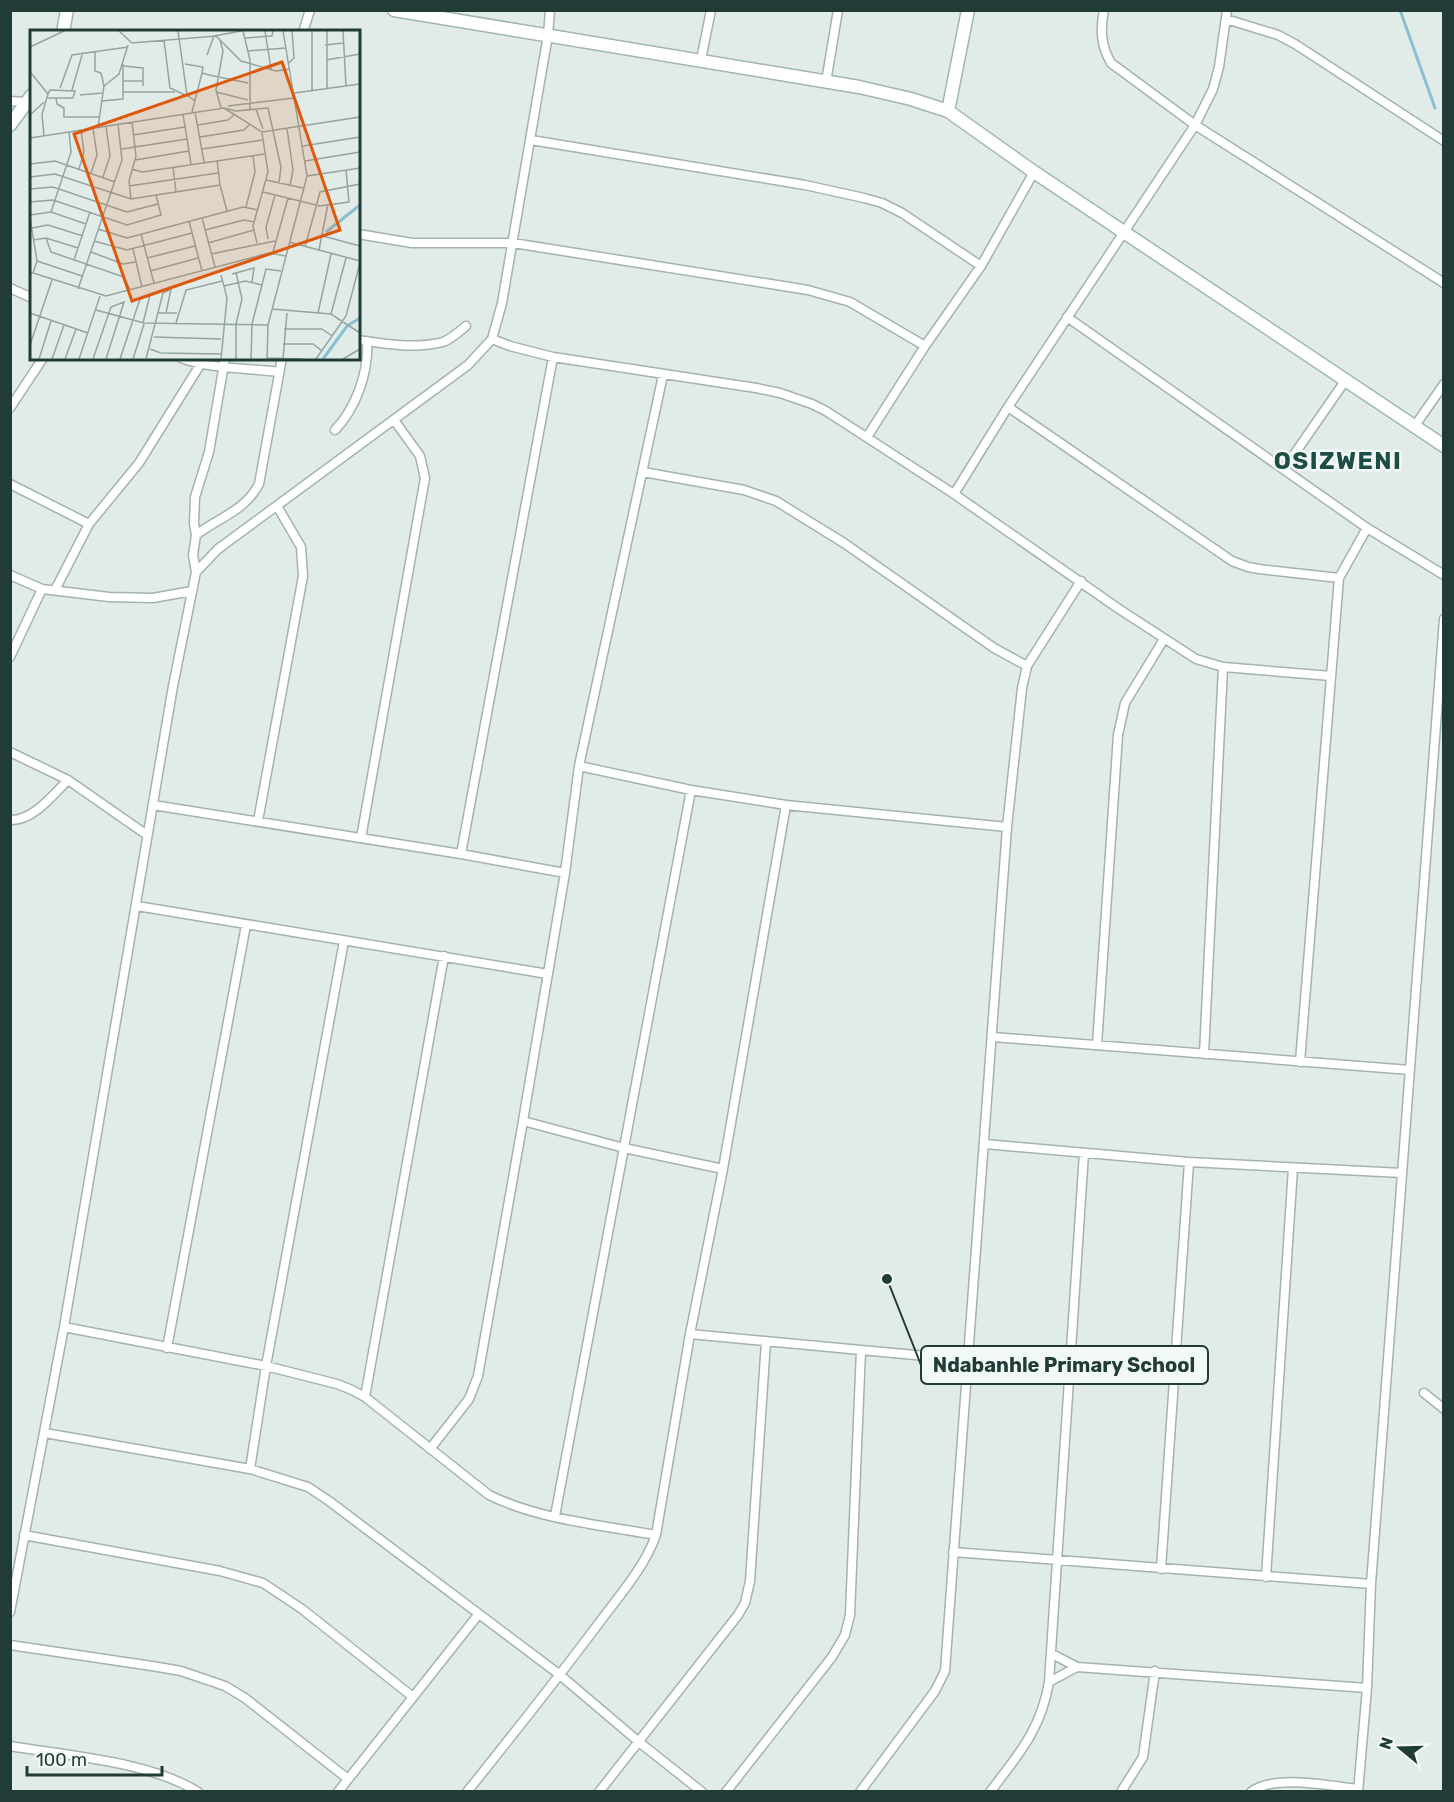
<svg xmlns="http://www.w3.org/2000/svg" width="1454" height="1802" font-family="Rubik,sans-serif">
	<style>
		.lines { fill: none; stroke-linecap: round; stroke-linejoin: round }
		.stream { stroke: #88c0d1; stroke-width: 3 }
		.street-casing { stroke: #a4b3af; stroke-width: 11 }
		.secondary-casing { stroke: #9fb7b0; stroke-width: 15 }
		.street { stroke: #fff; stroke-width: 8 }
		.secondary { stroke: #fff; stroke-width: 12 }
		.labels { text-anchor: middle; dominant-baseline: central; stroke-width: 5; stroke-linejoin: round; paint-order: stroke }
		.district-label { font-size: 24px; font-weight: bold; letter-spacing: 1.5px; fill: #1d4e46; stroke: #f1f8f5 }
		.inset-river { fill: none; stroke: #88c0d1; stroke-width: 3 }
		.inset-road { fill: none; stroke: #94a5a1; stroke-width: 1.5 }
		.view { fill: #de580e; fill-opacity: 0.15; stroke: #de580e; stroke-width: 3 }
		.inset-edge { fill: none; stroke: #213c37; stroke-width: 3 }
		.leader { fill: none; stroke: #213c37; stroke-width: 2 }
		.callout-dot { fill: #213c37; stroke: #f1f8f5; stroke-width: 2 }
		.callout { fill: #f1f8f5; stroke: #213c37; stroke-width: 2 }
		.callout-label { font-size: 20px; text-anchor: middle; font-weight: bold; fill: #213c37 }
	</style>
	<rect width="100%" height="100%" fill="#e1ebe7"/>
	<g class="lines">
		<path class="stream" d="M1400,10L1435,108"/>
		<defs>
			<path id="street" d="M1104,10C1100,30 1101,46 1111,63L1195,125L1444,283
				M1226,19L1278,35L1295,44L1444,141
				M303,32L310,10
				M701,60L711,10
				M826,82L838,10
				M10,101L26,102
				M531,140L805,185L864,198L882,203L902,213L981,266
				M358,234L412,243H513L808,290L850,302L925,346
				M10,288L32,298
				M1067,317L1367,528L1444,575
				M492,339L510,346L553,357L756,388L780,393L812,404L826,411L954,494L1119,609L1196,659L1223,667L1331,676
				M358,340C385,344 416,349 443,342C451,339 459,332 466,326
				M181,358C210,369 248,368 279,372
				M1008,407L1232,561L1248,567L1259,569L1339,578
				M10,408L43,358
				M1414,427L1444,384
				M335,430C356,408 369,372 367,341
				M867,437L925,346L981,266L1034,172
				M1284,469L1345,381
				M643,472L744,490L776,501L844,543L994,648L1027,666
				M10,484L89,524
				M954,494L1008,407L1195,125L1213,89L1219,67L1227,10
				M196,535L194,523L195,497L209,452L225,358
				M196,572L193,555L196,535C218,518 245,511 259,484L282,358
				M10,575L42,589L109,597L153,598L192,591
				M55,590L89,524L139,463L200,365
				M10,657L42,589
				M10,752L68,780L147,835
				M153,805L461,854L565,873
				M786,805L1007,827
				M10,820C33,821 53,795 68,780
				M258,821L303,576L301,547L277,506
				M361,838L425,478L420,456L394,420
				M461,854L553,357
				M137,906L548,974
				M993,1037L1410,1070
				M1097,1045L1118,735L1125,703L1164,639
				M1204,1054L1223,667
				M1300,1062L1339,578L1367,528
				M523,1121L624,1148L723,1169
				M985,1144L1189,1162L1402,1173
				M64,1327L266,1366L337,1384L352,1390L365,1397L489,1495C540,1520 601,1525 656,1535
				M690,1334L861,1350L850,1615L845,1635L832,1657L726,1792
				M167,1348L246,925
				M861,1350L969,1360
				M1424,1393L1444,1409
				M365,1397L444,956
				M45,1433L250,1469L308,1487L329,1501L560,1675L639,1742L702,1792
				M430,1449L469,1399L478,1376L523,1121L565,873L579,766L663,375
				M250,1469L266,1366L344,941
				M555,1516L691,790
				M24,1535L220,1571L263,1583L302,1609L413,1697
				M953,1552L1371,1584
				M1161,1569L1189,1162
				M1266,1577L1293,1168
				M10,1612L64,1327L173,686L196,572L218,549L468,365L492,339L502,303L548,35L550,10
				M10,1645L152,1666L181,1671L225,1686L245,1698L348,1779
				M1052,1654L1077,1667L1367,1688
				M1049,1682L1077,1667
				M10,1746C68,1756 149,1761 198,1792
				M338,1792L478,1615
				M467,1792C511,1737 554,1683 596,1627C617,1598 644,1569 656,1535L690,1334L723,1169L786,805L691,790L579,766
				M599,1792L738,1615L745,1603L750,1581L766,1341
				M860,1792L935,1691L945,1671L1007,827L1022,688L1027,666L1081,581
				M990,1792C1018,1755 1041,1730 1049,1682L1084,1153
				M1121,1792L1143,1757L1155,1671
				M1251,1792C1273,1774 1330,1786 1358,1789
				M1358,1792L1367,1688L1371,1584L1444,619"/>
			<path id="secondary" d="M394,10L859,87L911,99L948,111L1034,172L1444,446
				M63,32L67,10
				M948,111L968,10
				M10,125L32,95"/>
		</defs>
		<use href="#street" class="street-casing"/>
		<use href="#secondary" class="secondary-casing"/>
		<use href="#street" class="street"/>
		<use href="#secondary" class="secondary"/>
	</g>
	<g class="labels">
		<g class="district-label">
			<text x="1338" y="461">OSIZWENI</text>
		</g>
	</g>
	<g transform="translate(30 30)">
		<rect width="330" height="330" fill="#e1ebe7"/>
		<path class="inset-river" d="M296,202L330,175M293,329L317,296L330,288"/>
		<path class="inset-road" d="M89,1L102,13L186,6L211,31L246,41L260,39M148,1L157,65L165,71M213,1L220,30V79M235,1L241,39M282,1V61M297,1V60M313,1L316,56M215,8L242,6L243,1M134,10L140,58L157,66M190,10L193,21L186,60L191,78M295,15L313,13M0,17L34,1M218,21L256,18M65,22V41L71,43L74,56L68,97M177,25L184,6L211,1M296,30L330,24M259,33L264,28L262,1M155,34L173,37L172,43L179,45L218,53M94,36L113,38V56M1,43L18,64M93,51H113M74,56L89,44L98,15M30,58L42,25L98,17M42,60L52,25M93,62H145M186,62L218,70M264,63L330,54M50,65L72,63M26,68L27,74L34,78V87H69M71,71L93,69V34M198,76L264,68M194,78L206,81L238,78L251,137L249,153M226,79L233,99M162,82L172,43M165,82L174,132M153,84L161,134M0,85L14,72M168,95L198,90L205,84M257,99L263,140L260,156M103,105L155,97M14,106L12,84L18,64L20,60L45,61L43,68H17M170,107L214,100L219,95M0,108L194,78L232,102L330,87M273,116L330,107M92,119L157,109M172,119L232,110M105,130L159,121M275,131L330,122M0,134L25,131L85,152M143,137L146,162M49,139L54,122L51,100M102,139L112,142L235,124M61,143L67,125L63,98M277,146L330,138M0,147L25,144L101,169L190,155L187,130M73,147L80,126L76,96M236,150L273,158M190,155L197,181M99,156L188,143M0,159L23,157L97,182L128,174M233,162L290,176L319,172L316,140M101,169L99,151L106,126L102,92M0,172L23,170L97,195L131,185L126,165M216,177L225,142L223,125M21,182L41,122L39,102M0,185L21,182L56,194M0,188L7,231L3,243M172,188L185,237M159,191L172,241M2,198L18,195L53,206M68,199L97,208L213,177L228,180M175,200L214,190L225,192M111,204L124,253M293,206L330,216M16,208L21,222L94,247L100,260M238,209L236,197L245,165M3,210L16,208L48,218M64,211L97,220L162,203M259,212L330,231M178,213L224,200M227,213L223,196L238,142L232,103M275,217L290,162L330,154M103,219L112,257M289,220L298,174M61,222L93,234L105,232M243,222L258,168M181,224L245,211M117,228L165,216M44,230L60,182M7,231L52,246M120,241L168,228M0,242L76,266L239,223L256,226M202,244L224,238L222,252M191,245L197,268L191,329M194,256L215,251L232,255M48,259L92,130L88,94M242,279L301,284L330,303M66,280L114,293L238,295M0,283L58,303M127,283H147M288,283L301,224M301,284L316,228M146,293L156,260L192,251M254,299H292L302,306M124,307L191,309M253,314H283L292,321M0,315L22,250M120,319L131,323L191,324M237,328L273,329M9,329L21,291M22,329L34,295M35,329L46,299M49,329L70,266M63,329L81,277L94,272L76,329M90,329L110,269L120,265L113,293M103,329L114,294M116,329L133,263L141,259L136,283M206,329V294L212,269L206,243M221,329L222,294L236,239L251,241M237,329L238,295L277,146L253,1M253,329L257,283M286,329L316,286L330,233M313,329L330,319"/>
		<path class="view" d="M252,32L310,200L102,271L44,104Z"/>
		<rect width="330" height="330" class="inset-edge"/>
	</g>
	<path class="leader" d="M887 1279L921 1365"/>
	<circle class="callout-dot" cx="887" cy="1279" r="6"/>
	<rect class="callout" x="921" y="1346" width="287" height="38" rx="6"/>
	<g class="callout-label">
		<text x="1064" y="1372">Ndabanhle Primary School</text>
	</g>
	<rect width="1454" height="1802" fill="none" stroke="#213c37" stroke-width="24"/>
	<g transform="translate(1400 1748) rotate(289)" stroke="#f1f8f5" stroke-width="4.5" paint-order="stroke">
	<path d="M0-4.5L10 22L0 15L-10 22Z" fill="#213c37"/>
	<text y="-9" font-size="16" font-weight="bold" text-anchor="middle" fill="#213c37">N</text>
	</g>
	<path d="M27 1766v9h135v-9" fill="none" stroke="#213c37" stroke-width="3"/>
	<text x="36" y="1766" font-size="18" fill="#213c37" stroke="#f1f8f5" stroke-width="4.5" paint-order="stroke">100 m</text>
</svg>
